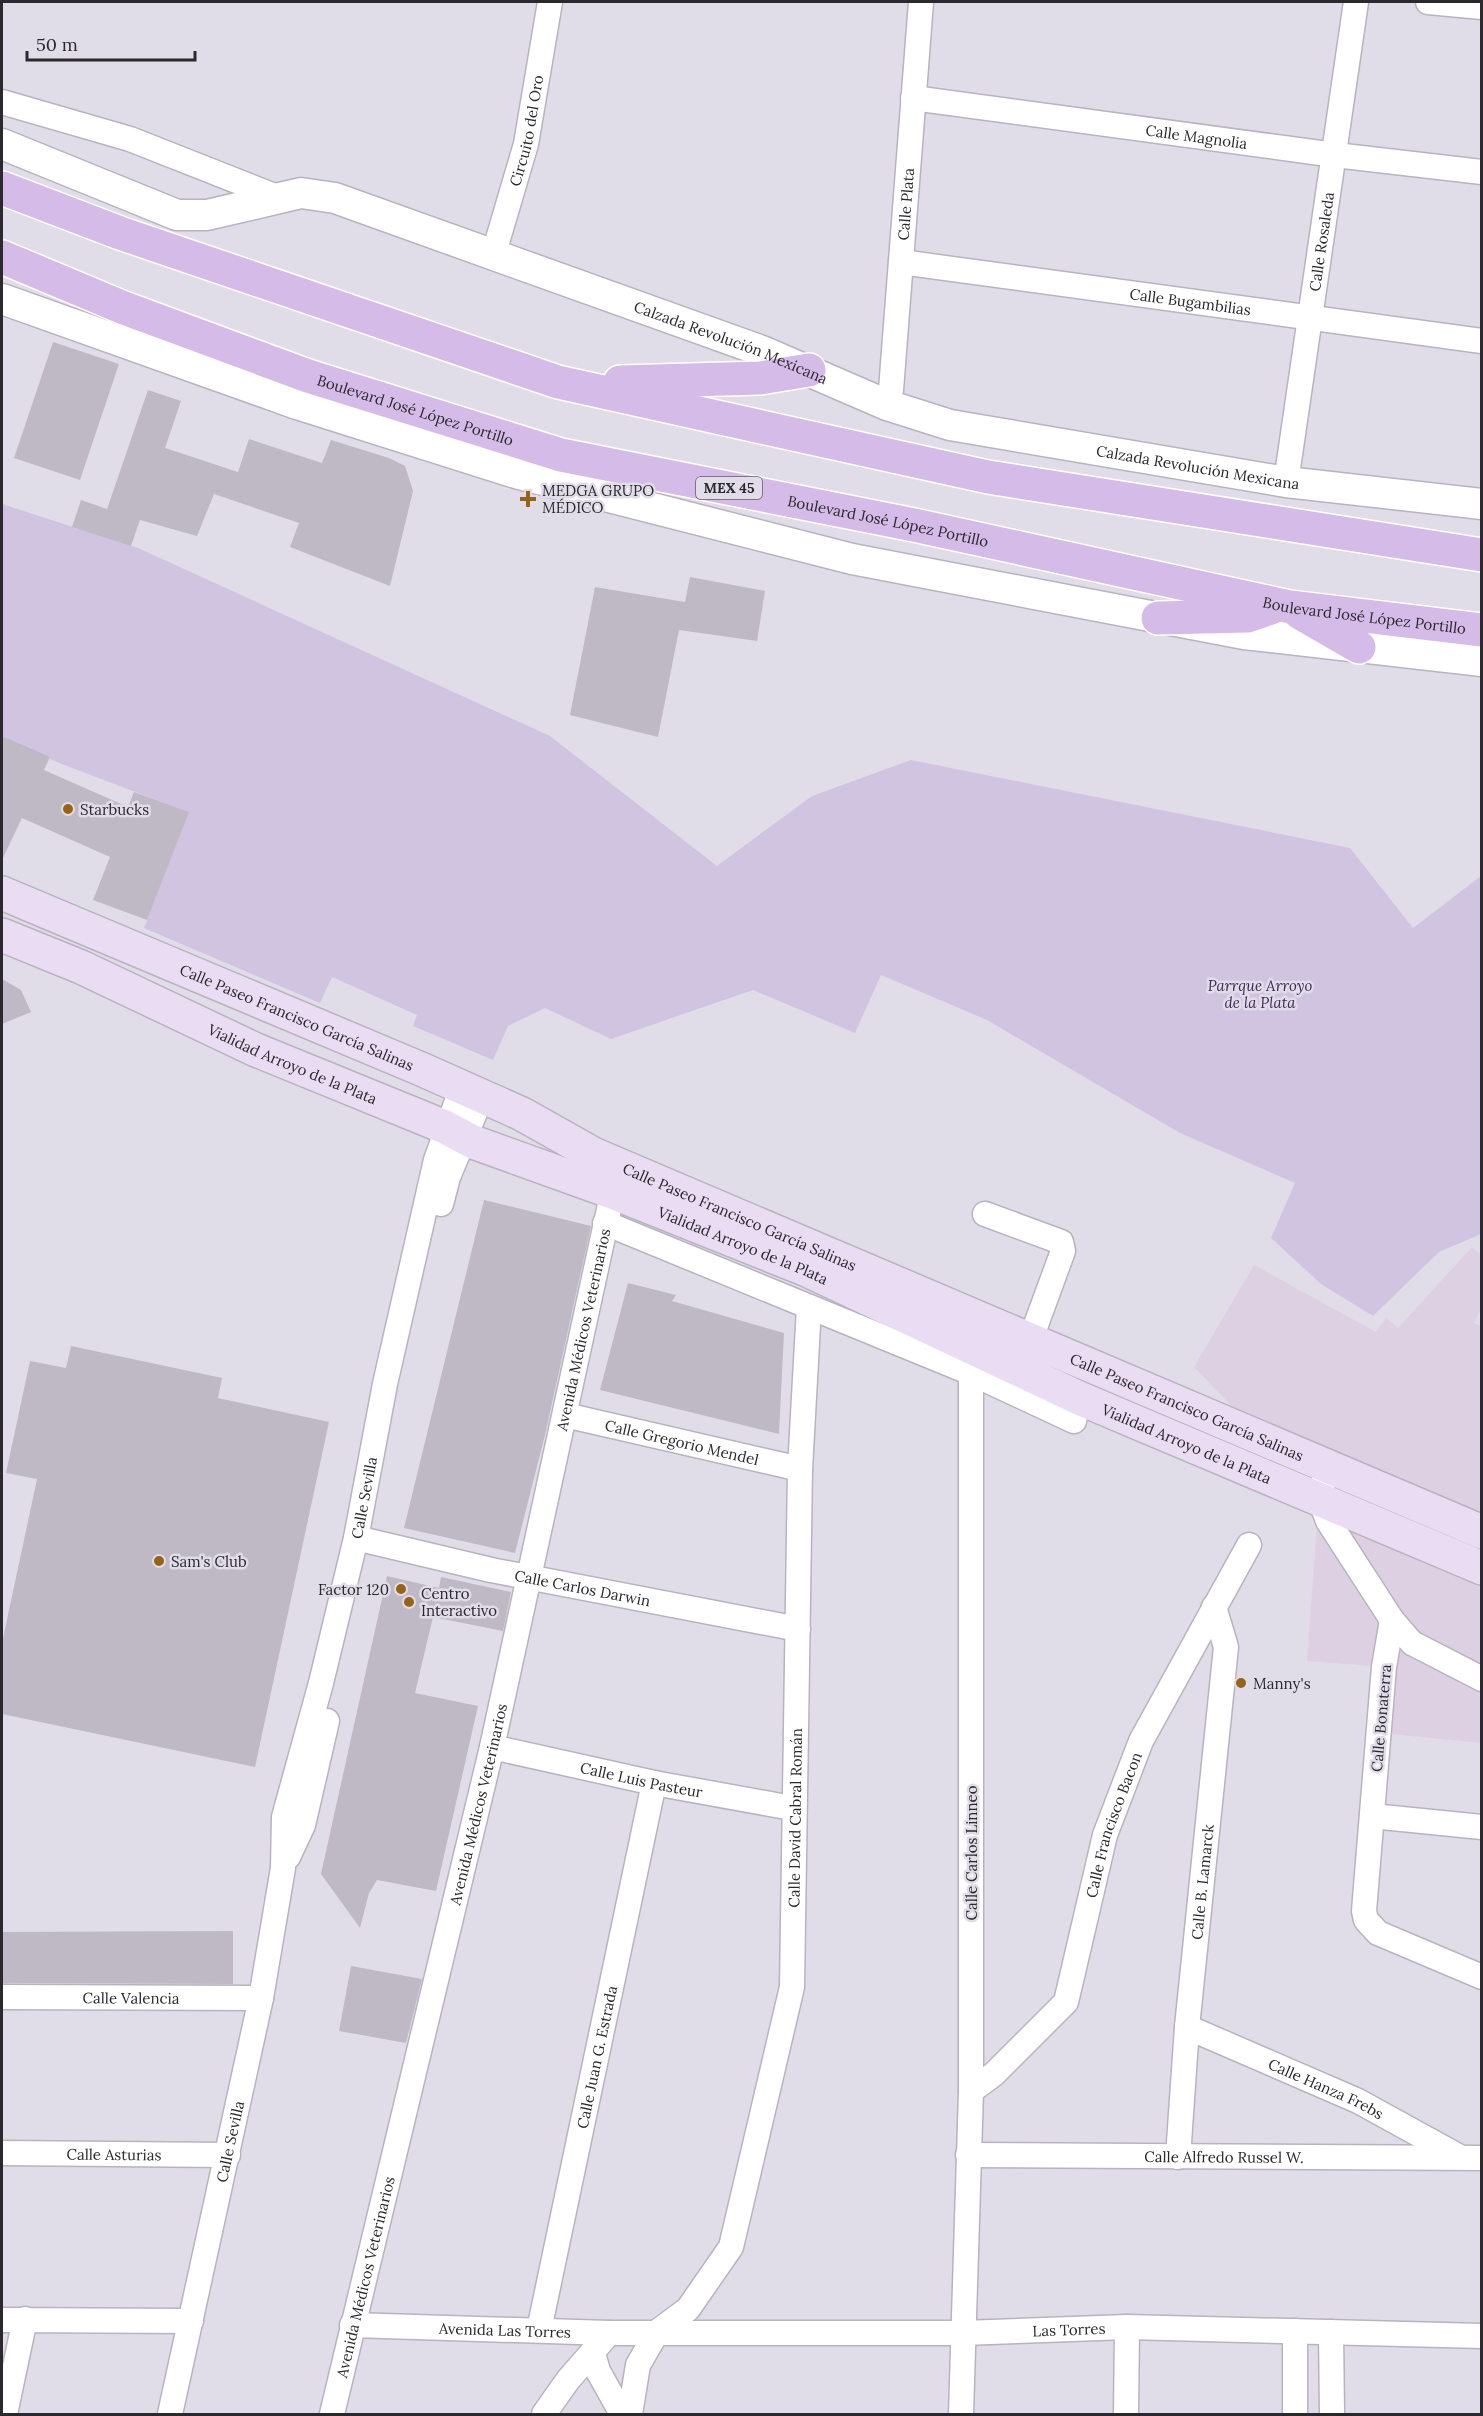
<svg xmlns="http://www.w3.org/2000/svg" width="1483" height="2416" font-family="Lora,serif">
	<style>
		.commercial { fill: #ddd0e3 }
		.green { fill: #d1c4e1 }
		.building { fill: #beb9c4 }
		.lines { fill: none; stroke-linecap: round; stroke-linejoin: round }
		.minor-casing { stroke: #b8b3be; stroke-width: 27 }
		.tertiary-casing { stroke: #b8b3be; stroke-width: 33 }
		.secondary-casing { stroke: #b8b3be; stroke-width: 36 }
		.primary-casing { stroke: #fff; stroke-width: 36 }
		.minor { stroke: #fff; stroke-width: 24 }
		.tertiary { stroke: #fff; stroke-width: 30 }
		.secondary { stroke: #eaddf3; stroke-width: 33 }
		.primary { stroke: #d5bbe8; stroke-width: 33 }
		.poi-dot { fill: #976318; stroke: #e1dde8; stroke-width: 2 }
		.labels { text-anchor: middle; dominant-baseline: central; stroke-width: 5; stroke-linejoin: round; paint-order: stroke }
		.shield { fill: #e1dde8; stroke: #625f66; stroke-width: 1.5 }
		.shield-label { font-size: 14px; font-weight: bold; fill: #2b292e }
		.street-label { font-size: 15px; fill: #2b292e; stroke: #e1dde8 }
		.poi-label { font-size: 15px; fill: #2b292e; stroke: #e1dde8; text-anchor: start }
		.park-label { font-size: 15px; font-style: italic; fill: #41285a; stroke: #e1dde8 }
	</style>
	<rect width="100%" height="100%" fill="#e1dde8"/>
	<path class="commercial" d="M1472,1247L1481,1254V1309L1474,1323L1482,1326L1481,1743L1380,1733L1384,1667L1307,1661L1319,1497L1194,1367L1254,1265L1376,1332L1386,1318L1398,1328Z"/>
	<path class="green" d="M2,504L138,548L550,736L717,866L812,796L911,760L1350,848L1413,928L1481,876V1234L1439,1252L1373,1316L1321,1284L1271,1238L1295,1183L1180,1133L987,1020L881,975L855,1033L753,990L611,1039L545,1008L508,1026L493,1060L413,1026L417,1015L332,977L320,1003L144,928L188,812L59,763L2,736Z"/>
	<path class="building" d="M53,342L119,364L80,480L14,458Z
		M148,390L181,401L165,448L238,472L249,439L322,463L331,440L389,458L405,466L413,491L390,586L290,547L299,523L214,494L197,536L140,520L131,546L72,527L81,500L107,509Z
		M690,577L765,591L757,641L679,630L658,737L570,715L595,587L685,602Z
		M2,736L50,757L44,770L128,807L134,792L189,812L147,920L93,900L110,857L22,818L2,860Z
		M2,979L21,990L31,1012L2,1024Z
		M484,1200L591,1226L545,1435L515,1553L404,1528Z
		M628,1283L676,1295L672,1301L784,1333L779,1434L600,1390Z
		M71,1346L222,1378L218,1398L329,1422L255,1767L2,1714V1643L37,1479L6,1473L30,1361L66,1368Z
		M387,1576L439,1588L441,1577L511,1592L503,1631L433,1617L415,1693L478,1706L436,1891L377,1880L369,1893L360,1928L321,1874Z
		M233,1931V1984L2,1983V1932Z
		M351,1966L422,1979L406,2043L339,2031Z"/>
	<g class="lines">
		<defs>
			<g id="minor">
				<path d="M1428,2L1482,7"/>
				<path id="s1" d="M913,98L1335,155L1482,172"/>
				<path d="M2,102L130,139L277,197"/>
				<path id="s2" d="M493,256L526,144L550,2"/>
				<path id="s3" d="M901,262L1482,341"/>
				<path id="s4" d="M887,405L891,390L921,2"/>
				<path id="s5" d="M1286,482L1356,2"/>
				<path d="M441,1204L448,1177L482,1096"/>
				<path d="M985,1214L1061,1242L1063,1251L1030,1341"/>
				<path d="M605,1223L971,1373L1074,1421L1079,1398"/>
				<path id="s6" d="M565,1415L800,1469"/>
				<path d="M1327,1469L1319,1497L1328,1521L1392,1620L1412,1643L1482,1679"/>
				<path id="s7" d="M356,1538L491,1570L798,1629"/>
				<path d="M1392,1620L1384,1667L1364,1911L1366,1920L1378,1933L1482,1977"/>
				<path id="s8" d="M492,1747L654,1783L792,1808"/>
				<path d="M1372,1816L1482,1827"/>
				<path d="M288,1857L303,1825L327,1721"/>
				<path id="s9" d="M2,1997L261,1998"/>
				<path id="s10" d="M1187,2027L1358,2101L1458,2156"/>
				<path id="s11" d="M971,2091L994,2074L1066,2002L1105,1835L1141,1741L1249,1545"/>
				<path id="s12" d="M2,2153L228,2155"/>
				<path id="s13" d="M968,2155L1482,2158"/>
				<path id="s14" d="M1178,2157L1187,2027L1226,1647L1214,1607"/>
				<path d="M2,2320L191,2321"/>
				<path id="s15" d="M352,2325L609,2333H963L1127,2327L1482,2336"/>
				<path id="s16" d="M539,2330L654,1783"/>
				<path d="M1295,2331V2414"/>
				<path d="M1331,2332L1332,2414"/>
				<path d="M593,2353L598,2371L622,2414"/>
				<path d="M5,2414L25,2319"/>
				<path id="s17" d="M170,2414L261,1998L283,1868L284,1817L321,1683L356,1538L385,1384L436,1160L462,1087"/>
				<path id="s18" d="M332,2414L492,1747L616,1177"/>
				<path d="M544,2414L568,2380L609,2333"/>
				<path id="s19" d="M630,2414L638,2365L657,2332L688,2309L731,2247L792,1987L800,1469L809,1307"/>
				<path d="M961,2414L971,2091V1373"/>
				<path d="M1126,2414L1127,2327"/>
			</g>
			<g id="tertiary">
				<path id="s20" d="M2,144L177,215H207L301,193L335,198L762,351L887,405L950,425L1286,482L1482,504"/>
				<path d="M2,299L297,404L519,474L852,559L1244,634L1482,661"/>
			</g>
			<g id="secondary">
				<path id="s21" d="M2,893L421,1069L522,1114L593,1154L1482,1532"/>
				<path id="s22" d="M2,935L81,967L256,1050L445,1127L473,1142L612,1192L807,1270L1079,1398L1482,1568"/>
			</g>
			<g id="primary">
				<path d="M2,188L120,233L558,382L988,477L1482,555"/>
				<path id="s23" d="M2,257L124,308L308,376L561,455L914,525L1290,607L1482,630"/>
				<path d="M620,382L760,378L809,370"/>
				<path d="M1300,613L1359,647"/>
				<path d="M1158,618L1248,616L1271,608"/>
			</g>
		</defs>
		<use href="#minor" class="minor-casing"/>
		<use href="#tertiary" class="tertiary-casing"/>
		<use href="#secondary" class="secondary-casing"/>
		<use href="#primary" class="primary-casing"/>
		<use href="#minor" class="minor"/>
		<use href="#tertiary" class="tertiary"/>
		<use href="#secondary" class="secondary"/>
		<use href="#primary" class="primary"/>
	</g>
	<g class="poi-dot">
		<path d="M525 490h6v6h6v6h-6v6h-6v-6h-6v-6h6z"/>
		<circle cx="68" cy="809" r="6"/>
		<circle cx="159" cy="1561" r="6"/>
		<circle cx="401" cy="1589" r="6"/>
		<circle cx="409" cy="1602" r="6"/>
		<circle cx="1241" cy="1683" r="6"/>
	</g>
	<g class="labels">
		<rect class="shield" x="696" y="477" width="66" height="22" rx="4.5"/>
		<g class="shield-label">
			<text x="729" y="488">MEX 45</text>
		</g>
		<g class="street-label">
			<text stroke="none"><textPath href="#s2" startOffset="130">Circuito del Oro</textPath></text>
			<text stroke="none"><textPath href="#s1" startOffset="286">Calle Magnolia</textPath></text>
			<text stroke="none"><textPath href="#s4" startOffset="202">Calle Plata</textPath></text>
			<text stroke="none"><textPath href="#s5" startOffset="243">Calle Rosaleda</textPath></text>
			<text stroke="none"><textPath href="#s3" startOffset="292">Calle Bugambilias</textPath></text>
			<text stroke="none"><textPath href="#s20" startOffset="771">Calzada Revolución Mexicana</textPath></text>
			<text stroke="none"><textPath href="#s23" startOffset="441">Boulevard José López Portillo</textPath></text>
			<text stroke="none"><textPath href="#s20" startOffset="1257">Calzada Revolución Mexicana</textPath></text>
			<text stroke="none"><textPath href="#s23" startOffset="927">Boulevard José López Portillo</textPath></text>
			<text stroke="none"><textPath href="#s23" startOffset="1413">Boulevard José López Portillo</textPath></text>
			<text stroke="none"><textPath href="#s21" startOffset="320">Calle Paseo Francisco García Salinas</textPath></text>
			<text stroke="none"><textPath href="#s22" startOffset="318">Vialidad Arroyo de la Plata</textPath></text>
			<text stroke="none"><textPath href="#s21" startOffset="806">Calle Paseo Francisco García Salinas</textPath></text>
			<text stroke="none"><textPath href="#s22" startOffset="804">Vialidad Arroyo de la Plata</textPath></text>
			<text stroke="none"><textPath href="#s18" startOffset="1113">Avenida Médicos Veterinarios</textPath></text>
			<text stroke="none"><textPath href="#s21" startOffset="1292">Calle Paseo Francisco García Salinas</textPath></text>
			<text stroke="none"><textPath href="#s6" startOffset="120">Calle Gregorio Mendel</textPath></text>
			<text stroke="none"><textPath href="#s22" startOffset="1290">Vialidad Arroyo de la Plata</textPath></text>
			<text stroke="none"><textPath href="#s17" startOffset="938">Calle Sevilla</textPath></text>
			<text stroke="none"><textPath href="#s7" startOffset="232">Calle Carlos Darwin</textPath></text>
			<text transform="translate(1381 1718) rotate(-85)">Calle Bonaterra</text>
			<text stroke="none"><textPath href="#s8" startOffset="153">Calle Luis Pasteur</textPath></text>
			<text stroke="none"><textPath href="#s18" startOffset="627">Avenida Médicos Veterinarios</textPath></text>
			<text stroke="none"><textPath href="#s19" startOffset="638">Calle David Cabral Román</textPath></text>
			<text stroke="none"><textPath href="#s11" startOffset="314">Calle Francisco Bacon</textPath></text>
			<text transform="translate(971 1853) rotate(-90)">Calle Carlos Linneo</text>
			<text stroke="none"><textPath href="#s14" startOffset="276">Calle B. Lamarck</textPath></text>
			<text stroke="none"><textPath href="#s9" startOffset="129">Calle Valencia</textPath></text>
			<text stroke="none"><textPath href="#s16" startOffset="279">Calle Juan G. Estrada</textPath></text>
			<text stroke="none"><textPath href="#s10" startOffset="152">Calle Hanza Frebs</textPath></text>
			<text stroke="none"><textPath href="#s17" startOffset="279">Calle Sevilla</textPath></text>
			<text stroke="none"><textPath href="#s12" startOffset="112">Calle Asturias</textPath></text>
			<text stroke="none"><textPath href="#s13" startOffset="256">Calle Alfredo Russel W.</textPath></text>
			<text stroke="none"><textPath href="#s18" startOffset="141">Avenida Médicos Veterinarios</textPath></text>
			<text stroke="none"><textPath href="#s15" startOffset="153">Avenida Las Torres</textPath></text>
			<text stroke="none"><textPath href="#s15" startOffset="717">Las Torres</textPath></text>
		</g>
		<g class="poi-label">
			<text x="542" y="490">MEDGA GRUPO<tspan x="542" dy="17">MÉDICO</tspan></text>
			<text x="80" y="809">Starbucks</text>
			<text x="171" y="1561">Sam's Club</text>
			<text x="389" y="1589" text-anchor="end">Factor 120</text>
			<text x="421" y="1593">Centro<tspan x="421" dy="17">Interactivo</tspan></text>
			<text x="1253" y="1683">Manny's</text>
		</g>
		<g class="park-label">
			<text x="1260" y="985">Parrque Arroyo<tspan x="1260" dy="17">de la Plata</tspan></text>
		</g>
	</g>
	<rect width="1483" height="2416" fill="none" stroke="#2b292e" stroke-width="6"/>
	<path d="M27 51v9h168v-9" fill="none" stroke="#2b292e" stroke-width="3"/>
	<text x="36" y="51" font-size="18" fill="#2b292e" stroke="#e1dde8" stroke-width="4.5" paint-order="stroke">50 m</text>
</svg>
